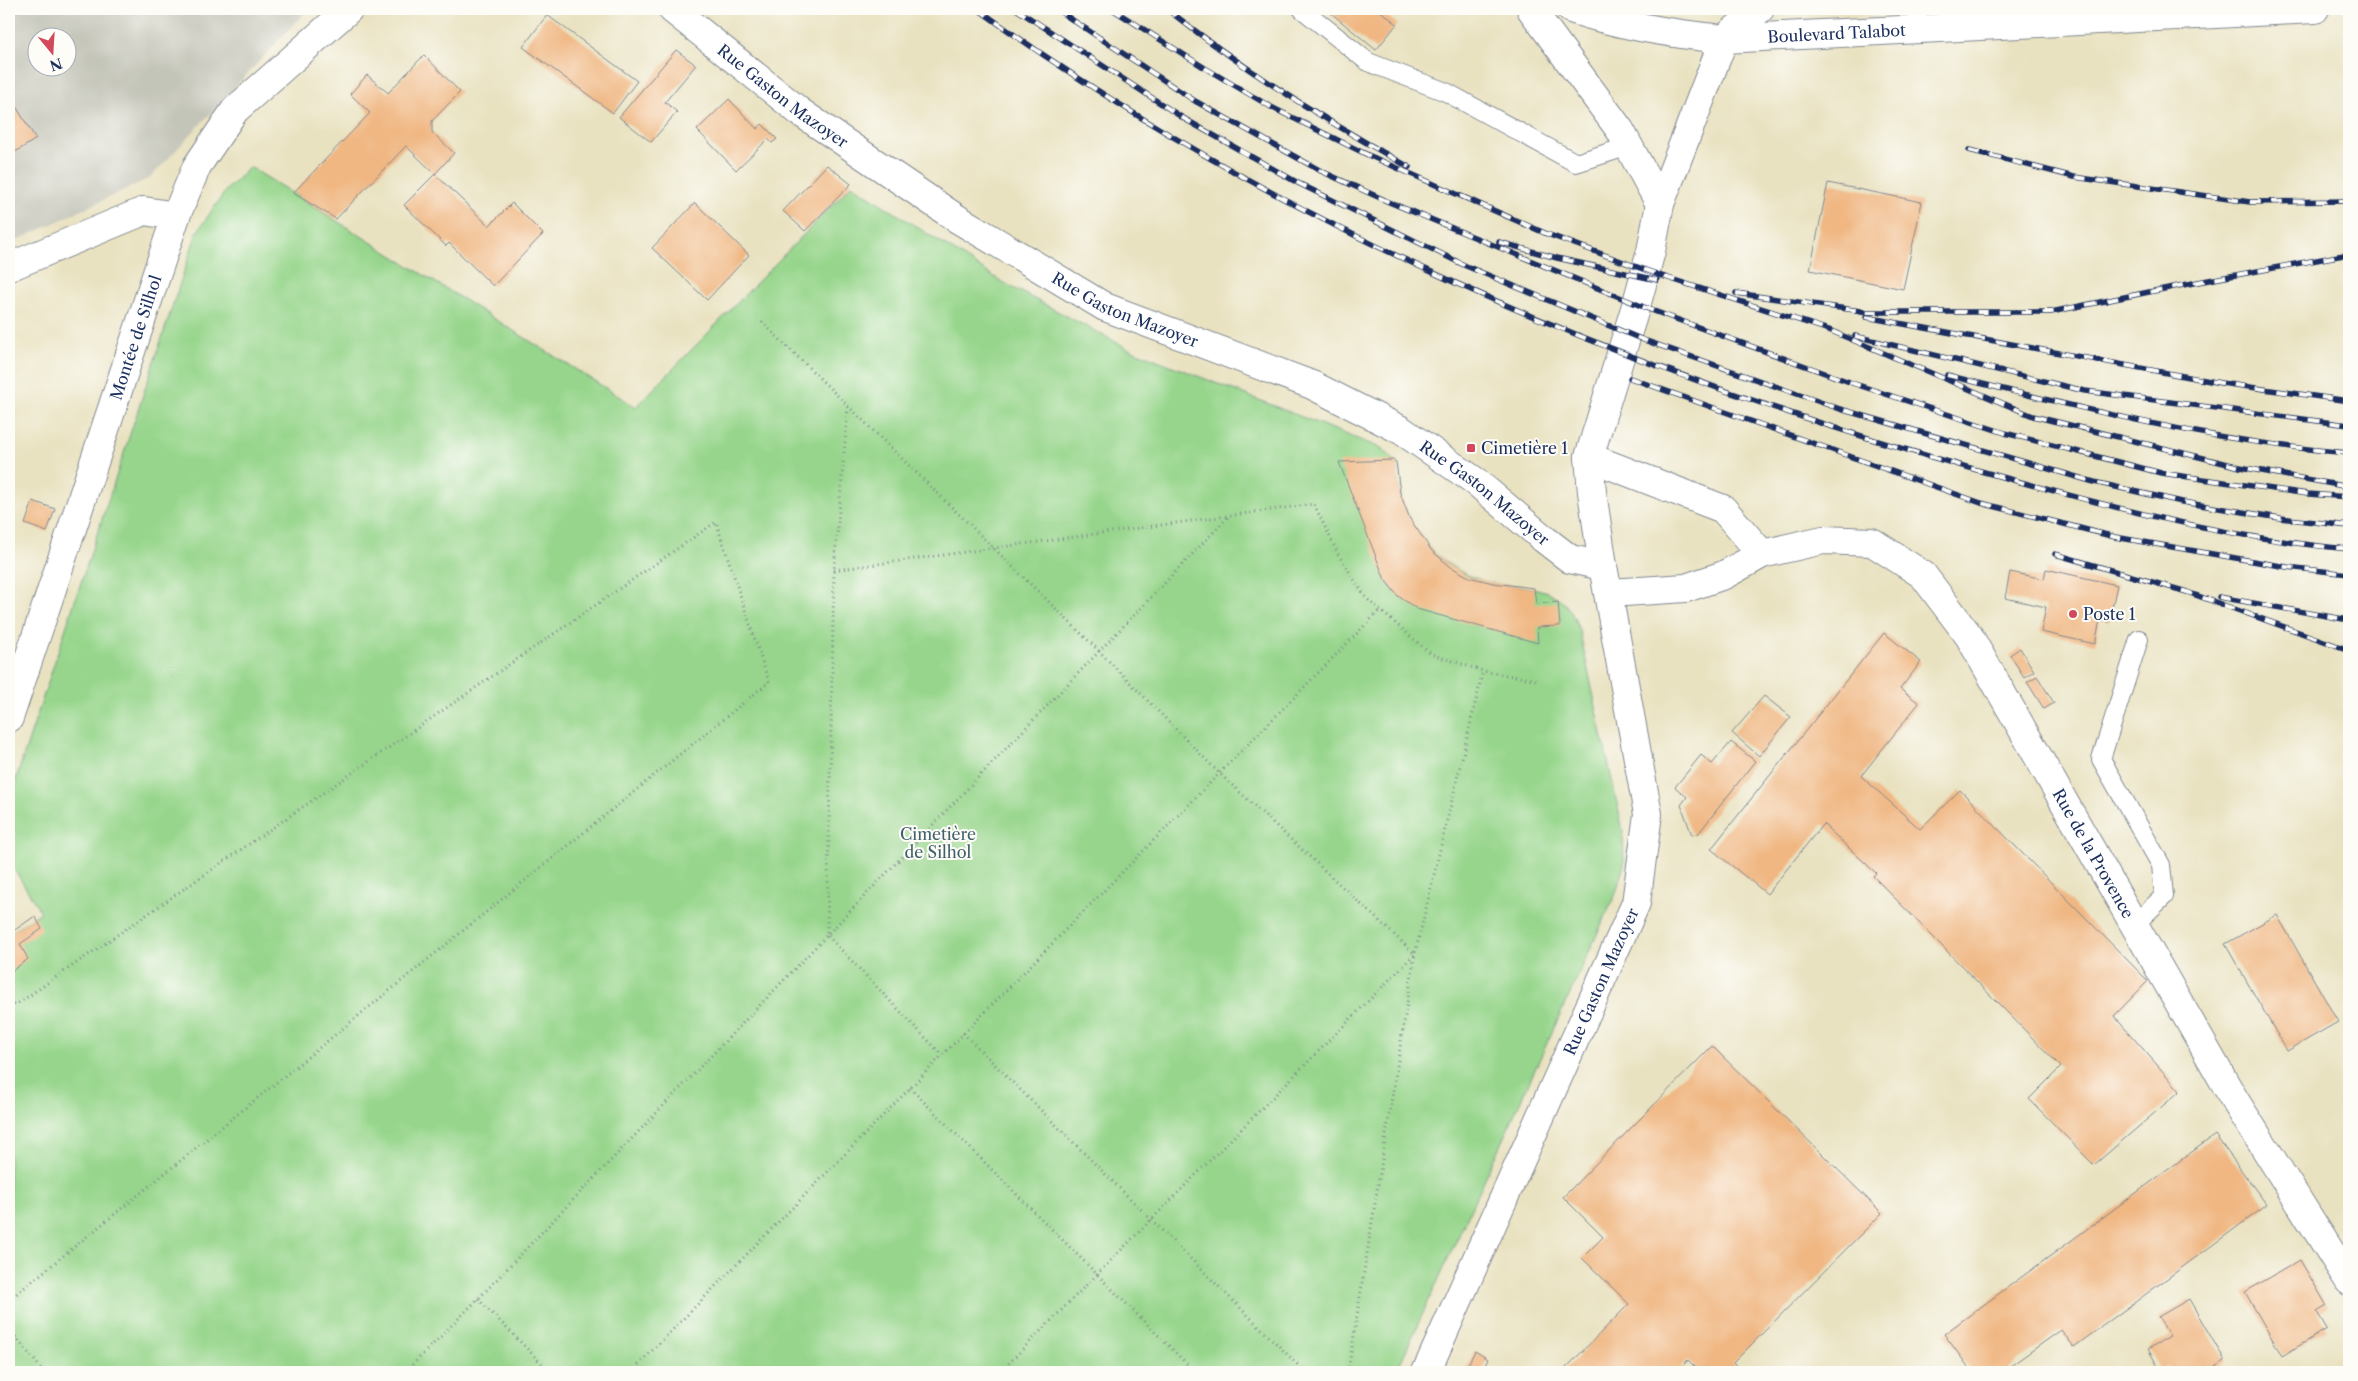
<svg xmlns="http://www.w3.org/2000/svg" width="2358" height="1381" font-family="'Libre Caslon Text',serif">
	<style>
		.industrial { fill: #c4c5b9; fill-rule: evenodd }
		.green { fill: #96d58b; stroke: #588274 }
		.building { fill: #f0b783 }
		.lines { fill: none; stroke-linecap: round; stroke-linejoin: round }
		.service-casing { stroke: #828890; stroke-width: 20 }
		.minor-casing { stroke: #828890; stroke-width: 30 }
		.secondary-casing { stroke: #828890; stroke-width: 30 }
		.path { stroke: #828890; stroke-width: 3; stroke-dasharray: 1 4; stroke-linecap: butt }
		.service { stroke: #fff; stroke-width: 18 }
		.minor { stroke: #fff; stroke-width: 28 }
		.secondary { stroke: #fff; stroke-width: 28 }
		.rail-casing { stroke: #1b2f5e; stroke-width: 5.5 }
		.rail { stroke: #fdfcf7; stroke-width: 4; stroke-dasharray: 11; stroke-linecap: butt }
		.poi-dot { fill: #d1495b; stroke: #fdfcf7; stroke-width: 2 }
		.labels { text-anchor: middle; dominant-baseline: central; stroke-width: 4; stroke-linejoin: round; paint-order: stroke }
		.street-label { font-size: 16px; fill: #1b2f5e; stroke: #fdfcf7 }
		.poi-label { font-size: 16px; fill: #1b2f5e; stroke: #fdfcf7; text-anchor: start }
		.park-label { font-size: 16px; fill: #40616c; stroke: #fdfcf7 }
	</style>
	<rect width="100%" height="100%" fill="#fdfcf7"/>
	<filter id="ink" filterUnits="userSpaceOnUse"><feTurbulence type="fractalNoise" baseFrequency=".02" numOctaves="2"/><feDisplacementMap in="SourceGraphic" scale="10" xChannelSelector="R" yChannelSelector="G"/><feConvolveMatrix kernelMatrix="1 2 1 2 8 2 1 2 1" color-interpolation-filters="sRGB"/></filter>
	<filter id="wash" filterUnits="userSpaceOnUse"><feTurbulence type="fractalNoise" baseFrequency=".0096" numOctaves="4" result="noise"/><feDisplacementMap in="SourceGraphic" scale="20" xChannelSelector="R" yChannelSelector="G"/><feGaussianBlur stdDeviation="1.12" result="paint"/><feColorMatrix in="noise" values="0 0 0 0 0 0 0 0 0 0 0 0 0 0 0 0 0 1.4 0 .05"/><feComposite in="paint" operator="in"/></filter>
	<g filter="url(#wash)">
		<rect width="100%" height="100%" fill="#e9e2c1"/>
		<path class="industrial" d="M9,9H308L150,178L9,244ZM38,38H68V68H38Z"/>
		<path class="green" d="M250,167L636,407L852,185L1002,282L1127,348L1383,449L1396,462C1397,472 1398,482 1400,492C1408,537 1448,574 1492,583C1513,587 1537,585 1555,596C1569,604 1575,619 1580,633L1623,831L1624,865L1616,893L1396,1372H9V934L41,912L9,861V800L197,232L227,189Z"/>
		<g id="blocks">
			<path class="building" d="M1326,9H1378L1397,24L1376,50Z
				M547,15L637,81L613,113L523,47Z
				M676,50L696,65L665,102L677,112L651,142L619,117Z
				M424,55L460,92L432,121V132L454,153L435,174L489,226L512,203L543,234L493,286L449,243L446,246L404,205L435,174L406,146L336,219L293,193L370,113L350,94L367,75L388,93Z
				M9,95L36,139L9,156Z
				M729,99L757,129L762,124L777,139L772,143L768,139L736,170L697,130Z
				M827,165L851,184L805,231L783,211Z
				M1828,183L1922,202L1903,289L1810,270Z
				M695,203L749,255L707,300L652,248Z
				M1393,460L1396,462L1400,493L1410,519L1432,551L1451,567L1469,577L1493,583L1534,588L1536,604L1558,602L1560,626L1537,627L1538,643L1417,609L1398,596L1385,580L1339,462Z
				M33,501L55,509L47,532L25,524Z
				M2046,569L2117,585L2109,622L2100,620L2095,644L2041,632L2046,607L2005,598L2010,572L2044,579Z
				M1884,633L1921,662L1900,689L1919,703L1861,776L1920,829L1960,790L2148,981L2114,1016L2180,1091L2094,1165L2029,1099L2061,1067L1873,876L1876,873L1823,824L1767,894L1711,849Z
				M2020,648L2034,671L2024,677L2010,655Z
				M2037,676L2054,703L2044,709L2027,682Z
				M1764,696L1791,717L1759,756L1732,733Z
				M1731,742L1755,761L1698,834L1692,835L1681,805L1687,797L1675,787L1701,755L1712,764Z
				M2277,915L2338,1022L2287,1051L2225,944Z
				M35,916L42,929L20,944L28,959L9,973V934Z
				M1712,1046L1882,1213L1733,1363L1739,1370L1737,1372H1700L1688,1360L1678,1371L1680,1372H1562L1629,1304L1582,1258L1603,1237L1563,1197Z
				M2215,1135L2267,1205L2074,1347L2061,1330L2002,1372H1972L1944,1334Z
				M2300,1260L2327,1306L2317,1312L2327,1329L2282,1356L2245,1292Z
				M2189,1299L2225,1361L2206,1372H2171L2168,1366L2160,1370L2148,1349L2170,1336L2158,1317Z
				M1475,1351L1488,1359L1482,1372H1464Z"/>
		</g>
	</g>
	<g filter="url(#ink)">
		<use href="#blocks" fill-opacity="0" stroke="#828890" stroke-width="1"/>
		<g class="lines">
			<defs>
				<path id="service" d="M1302,9L1368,62L1446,92L1576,163L1629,146
					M2134,925L2164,896L2161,865L2101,759L2139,639"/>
				<g id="minor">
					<path id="s1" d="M672,9L800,112L956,218L1105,307L1312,385L1401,430L1475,481L1544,539L1570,559L1603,566"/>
					<path d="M1531,9L1620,130L1660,204"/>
					<path d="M9,267L144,211L176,216"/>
					<path d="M1589,457L1723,509L1762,554"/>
					<path id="s2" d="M1609,593L1686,588L1724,575L1762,554L1823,540L1872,542L1923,575L1969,636L2234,1099L2349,1281"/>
					<path id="s3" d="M1426,1372L1636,903L1648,814L1603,566L1592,492L1589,457L1638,299L1651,251L1660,204L1724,39L1760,9"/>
				</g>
				<g id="secondary">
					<path id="s4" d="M1571,9C1621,26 1672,34 1724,39L2315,9"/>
					<path id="s5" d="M9,718L176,216L197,166L235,110L349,9"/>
				</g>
			</defs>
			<use href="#service" class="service-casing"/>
			<use href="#minor" class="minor-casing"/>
			<use href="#secondary" class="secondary-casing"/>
			<path class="path" d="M762,322L1099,651L1219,773L1415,954L1000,1372
				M848,407L834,570L827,935L942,1055
				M834,570L1314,504L1338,554L1366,598L1431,654L1483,671L1537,680
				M9,1007L20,1002L716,522L769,682L9,1300
				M963,1033L1305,1372
				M910,1088L1195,1372
				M478,1299L550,1372
				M9,1329L44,1372
				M405,1372L478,1299L1229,516
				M631,1372L1379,611
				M1348,1372L1415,954L1483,671"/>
			<use href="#service" class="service"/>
			<use href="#minor" class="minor"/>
			<use href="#secondary" class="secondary"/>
			<defs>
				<path id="rail" d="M978,9C1274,224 1625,372 1977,470C2099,504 2222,538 2349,549
					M1016,9L1183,118L1298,183L1466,266L1641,339L1840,409L2094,482L2182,502L2280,518L2349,526
					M1056,9L1195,101L1321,171L1389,202L1651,310L1855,384L2005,433L2161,473L2308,494L2349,497
					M1112,9L1205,68L1271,107L1368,155L1547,234L1662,276L1829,330L2033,416L2240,467L2349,487
					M1167,9C1242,69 1326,121 1409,167
					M1969,150L2074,177L2250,202L2349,201
					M1499,242L1557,258L1657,280
					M1736,293L1868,312H2051L2198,282L2349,254
					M1866,317L2221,383L2349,401
					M1855,336L2085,391L2349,425
					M1947,375C2079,408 2213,442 2349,453
					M1630,378L1981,503L2115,537L2287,567L2349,574
					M2055,554L2187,592L2349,650
					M2219,597L2349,620"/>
			</defs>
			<use href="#rail" class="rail-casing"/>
			<use href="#rail" class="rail"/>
		</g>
	</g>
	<g class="poi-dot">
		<rect x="1466" y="443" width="10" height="10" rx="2.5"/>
		<circle cx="2073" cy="614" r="5"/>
	</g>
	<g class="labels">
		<g class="street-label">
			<text stroke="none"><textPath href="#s4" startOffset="269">Boulevard Talabot</textPath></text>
			<text stroke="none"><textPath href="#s1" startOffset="141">Rue Gaston Mazoyer</textPath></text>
			<text stroke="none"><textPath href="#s1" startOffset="546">Rue Gaston Mazoyer</textPath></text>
			<text stroke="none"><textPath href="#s5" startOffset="401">Montée de Silhol</textPath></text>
			<text stroke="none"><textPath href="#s1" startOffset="952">Rue Gaston Mazoyer</textPath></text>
			<text stroke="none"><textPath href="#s2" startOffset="660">Rue de la Provence</textPath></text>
			<text stroke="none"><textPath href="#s3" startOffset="428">Rue Gaston Mazoyer</textPath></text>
		</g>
		<g class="poi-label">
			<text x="1481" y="448">Cimetière 1</text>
			<text x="2083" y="614">Poste 1</text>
		</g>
		<g class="park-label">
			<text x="938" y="834">Cimetière<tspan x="938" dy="18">de Silhol</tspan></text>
		</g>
	</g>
	<rect width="2358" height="1381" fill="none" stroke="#fdfcf7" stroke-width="30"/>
	<g transform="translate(52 52) rotate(162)"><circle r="24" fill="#fdfcf7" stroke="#a3aaba"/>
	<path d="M0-4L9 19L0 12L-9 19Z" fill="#d1495b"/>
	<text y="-8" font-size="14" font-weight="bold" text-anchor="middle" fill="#1b2f5e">N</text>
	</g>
</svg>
